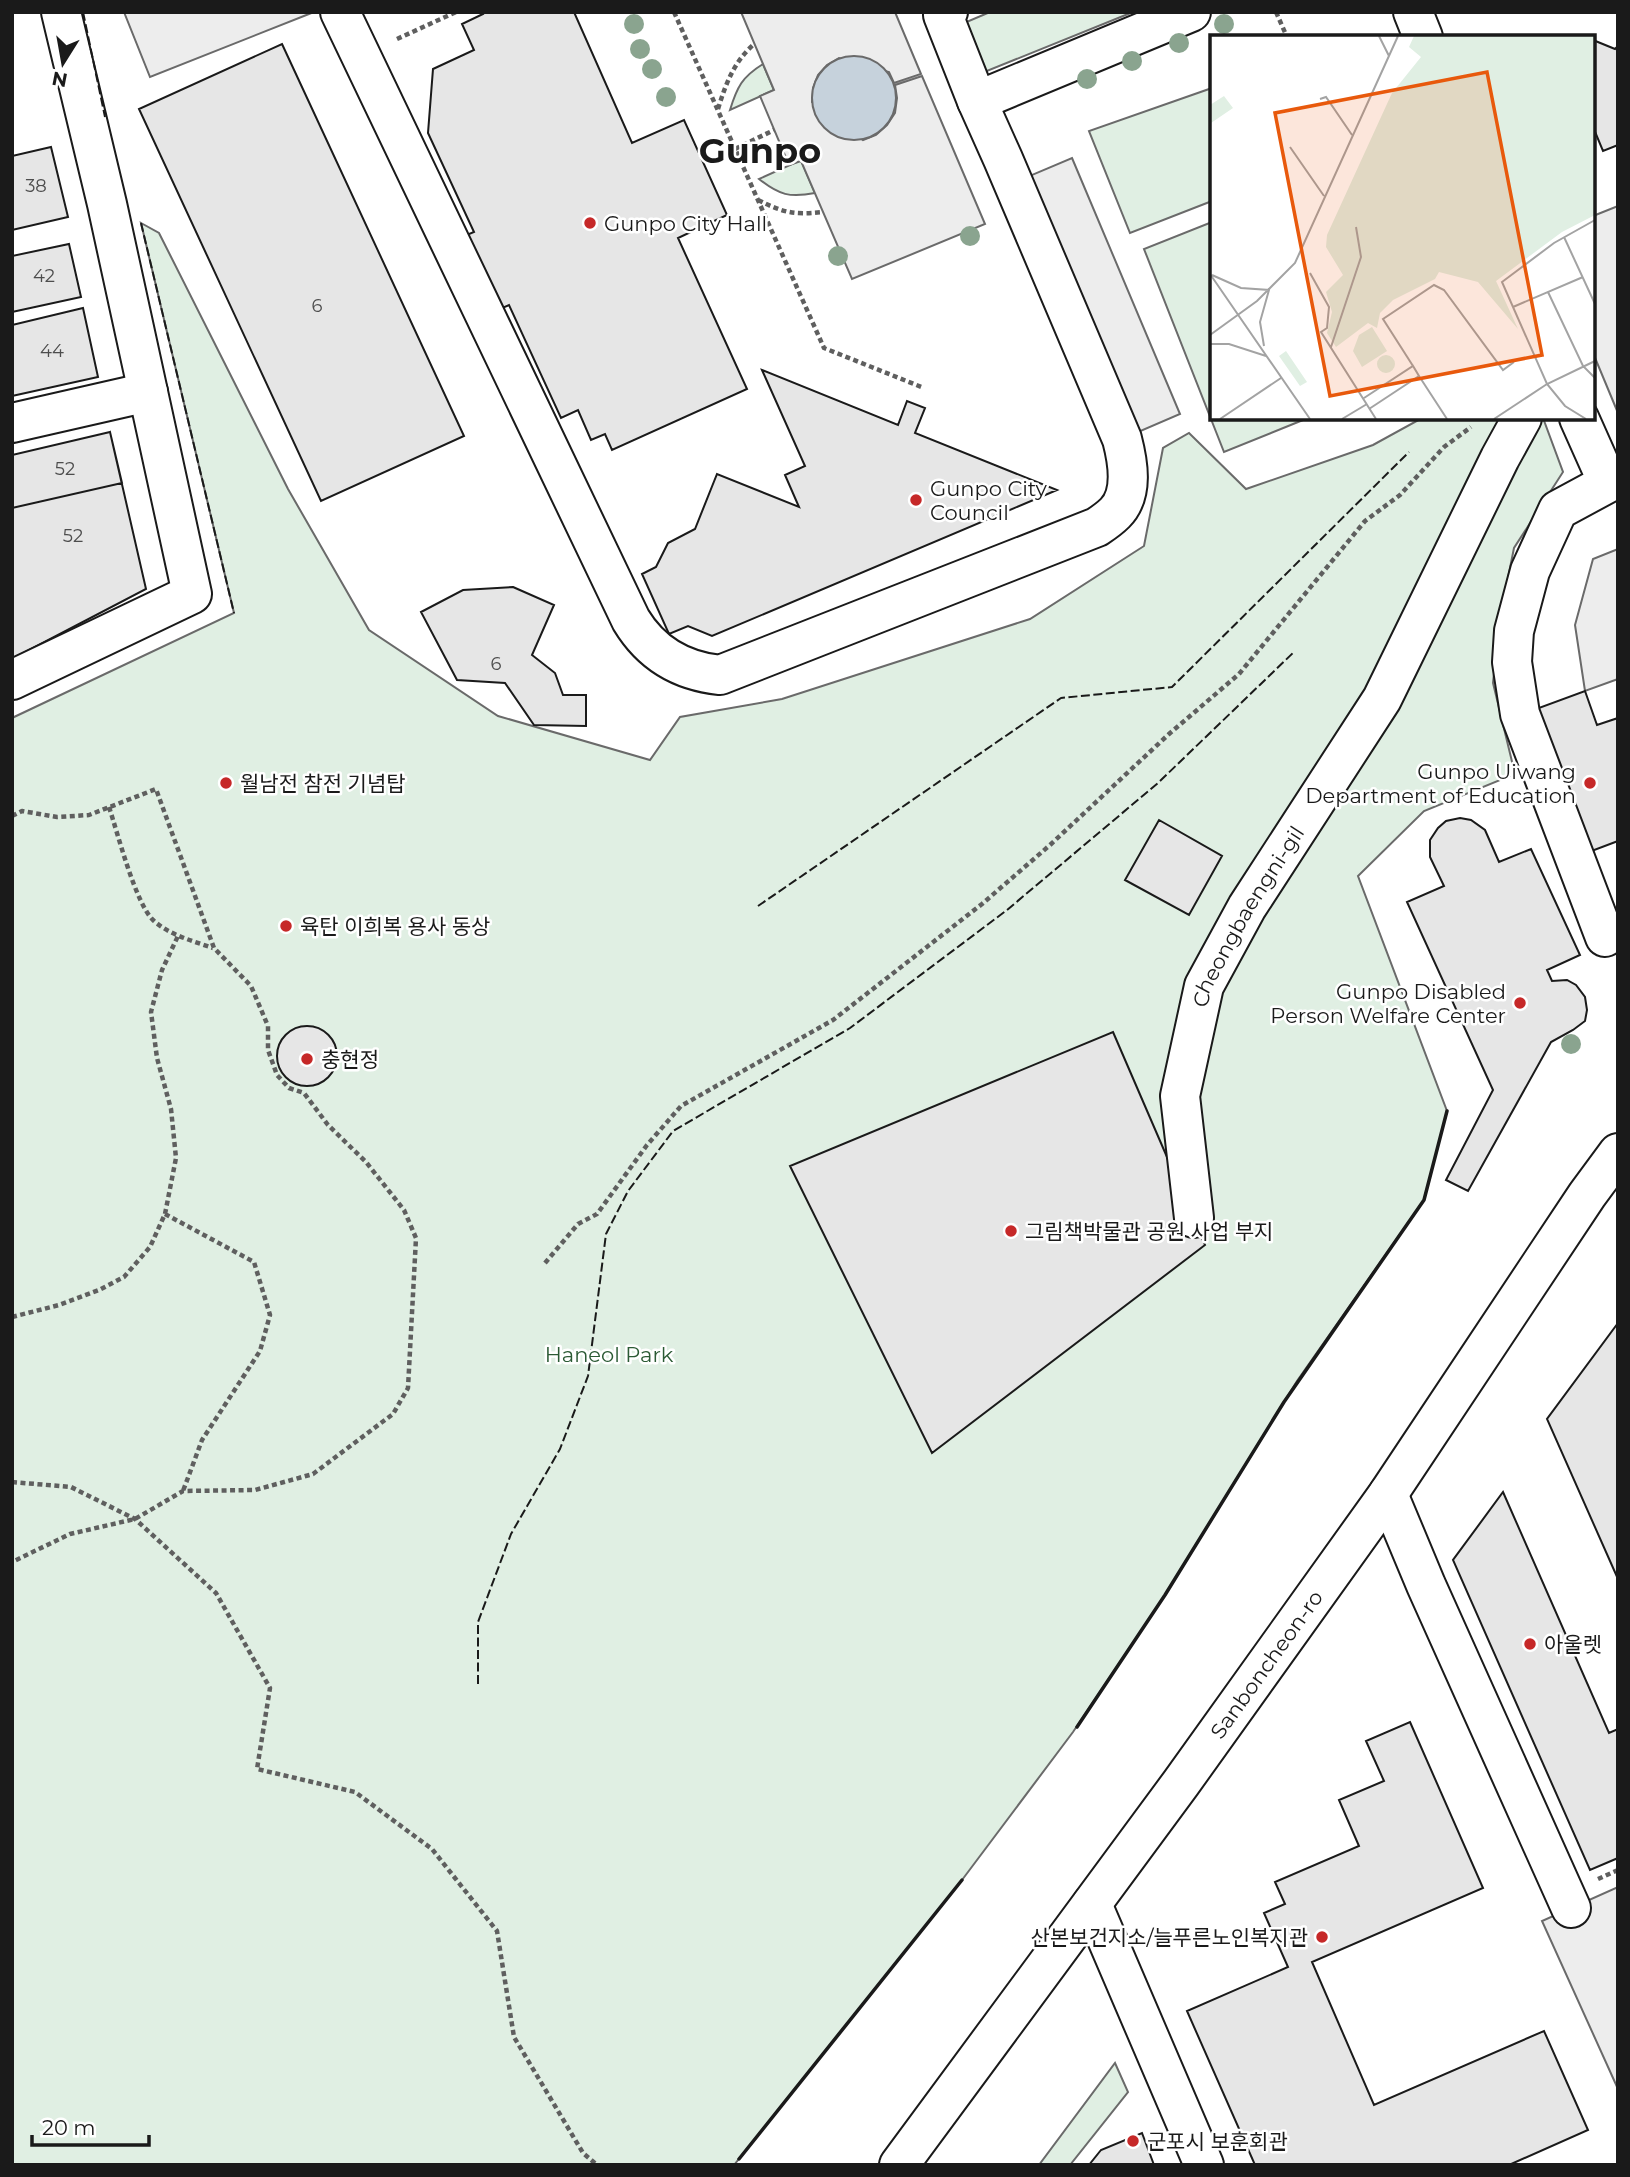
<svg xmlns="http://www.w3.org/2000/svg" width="1630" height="2177" font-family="Montserrat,'Noto Sans KR',sans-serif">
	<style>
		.green { fill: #e0efe3; stroke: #6a6a6a; stroke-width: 2 }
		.parking { fill: #ededed; stroke: #6a6a6a; stroke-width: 2 }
		.water { fill: #c6d2dc; stroke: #6a6a6a; stroke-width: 2 }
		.building { fill: #e6e6e6; stroke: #1a1a1a; stroke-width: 2 }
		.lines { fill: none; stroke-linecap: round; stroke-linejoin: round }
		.minor-casing { stroke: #1a1a1a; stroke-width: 42 }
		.path { stroke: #5f5f5f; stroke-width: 4.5; stroke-dasharray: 5 3.5; stroke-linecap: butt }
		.minor { stroke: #fff; stroke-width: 38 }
		.fence { stroke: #1a1a1a; stroke-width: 2; stroke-dasharray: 9 3.5; stroke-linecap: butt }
		.wall { stroke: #1a1a1a; stroke-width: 3.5 }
		.tree { fill: #8aa48f }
		.poi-dot { fill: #c62828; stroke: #fff; stroke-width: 2.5 }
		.labels { text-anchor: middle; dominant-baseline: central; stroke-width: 5; stroke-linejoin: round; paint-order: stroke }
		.number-label { font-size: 18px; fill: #4d4d4d }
		.poi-label { font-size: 21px; fill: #1a1a1a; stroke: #fff; text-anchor: start }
		.street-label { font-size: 21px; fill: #1a1a1a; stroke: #fff }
		.park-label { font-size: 21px; fill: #2b5a34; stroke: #fff }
		.town-label { font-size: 35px; font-weight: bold; fill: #1a1a1a; stroke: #fff }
		.inset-road { fill: none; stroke: #a3a3a3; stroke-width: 2 }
		.view { fill: #e8590c; fill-opacity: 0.15; stroke: #e8590c; stroke-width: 3.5 }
		.inset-edge { fill: none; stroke: #1a1a1a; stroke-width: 3.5 }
	</style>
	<rect width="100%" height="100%" fill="#fff"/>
	<path class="green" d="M990,12H1133L977,75L957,26Z
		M763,64L774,90L730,110C737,87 742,77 763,64Z
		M1212,88V201L1130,233L1089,131Z
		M801,160L815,193C790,198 779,195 759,179Z
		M1212,222V418H1308L1224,452L1144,249Z
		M141,223L159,233L288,489L369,630L498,716L650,760L680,717L782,699L1030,619L1144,546L1163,448L1189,433L1246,489L1373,445L1422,418H1543L1563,472L1514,548L1500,618L1493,683L1515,774L1424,811L1358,876L1447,1111L1424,1200L1297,1381L1165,1595L1073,1732L962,1880L734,2165H12V718L234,613Z
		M1115,2063L1128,2092L1070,2165H1039Z"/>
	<path class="parking" d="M124,12H314L150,77Z
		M741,12H895L921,74L894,83L889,72L839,58L827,65L818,75L813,88L812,102L863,140L876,135L887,125L895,113L897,98L895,85L922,76L985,224L852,279L801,161L789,165L760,96L774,90Z
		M1072,158L1180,414L1122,439L1013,183Z
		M1618,206V413L1593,353V216Z
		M1618,549V679L1585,691L1575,625L1593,559Z
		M1618,1887V2089L1542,1921Z"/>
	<path class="water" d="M812 98a42 42 0 1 1 84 0a42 42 0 1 1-84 0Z"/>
	<path class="building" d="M482,12H574L632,143L684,120L727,215L678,238L747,389L612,450L605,434L591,440L578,410L561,418L509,305L491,313L457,239L474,232L428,133L433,69L474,50L462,24L483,14Z
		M1593,40L1615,49L1618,46V145L1603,151L1593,127Z
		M282,44L464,436L321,501L139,109Z
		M51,147L68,217L12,230V156Z
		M69,244L81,297L12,312V256Z
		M83,308L98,377L12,396V325Z
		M762,370L898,425L907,401L925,408L915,433L1057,490L712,636L688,626L669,634L642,574L656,567L668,543L695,529L717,474L799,507L785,475L805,466Z
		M110,432L146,589L12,659V455Z
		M110,432L122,483L12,508V455Z
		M513,587L554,605L532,655L555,673L563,695H586V726L534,725L505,683L457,680L421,612L463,590Z
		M1585,691L1597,725L1618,718V841L1589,852L1536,709Z
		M1460,818L1471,820L1485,830L1499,862L1531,849L1580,955L1547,970L1552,981L1567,980L1576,985L1585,997L1587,1010L1585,1021L1573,1030L1551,1042L1468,1191L1446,1180L1493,1090L1407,902L1444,886L1430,857V840L1438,828L1446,821Z
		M1159,820L1222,856L1189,915L1125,880Z
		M277 1056a30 30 0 1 1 60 0a30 30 0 1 1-60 0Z
		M1113,1032L1205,1245L932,1453L790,1166Z
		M1618,1323V1579L1547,1419Z
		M1503,1492L1609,1733L1618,1729V1858L1590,1870L1453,1560Z
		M1410,1722L1483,1888L1312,1962L1374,2105L1544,2031L1588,2130L1509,2165H1255L1187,2011L1288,1967L1264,1913L1285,1904L1275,1882L1359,1846L1339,1800L1384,1781L1366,1741Z
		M1142,2133L1154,2165H1089L1101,2150Z"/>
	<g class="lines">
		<defs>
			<g id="minor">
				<path d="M340,12L631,620C651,653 681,671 720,675L1097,527C1103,523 1109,519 1115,513C1134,494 1128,462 1122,439L1003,159L977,101"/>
				<path d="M948,12L943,15L977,101L1191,12"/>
				<path d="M1413,12L1423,37"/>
				<path d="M1579,418L1608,483L1558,510L1530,571L1514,631L1512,662L1520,714L1605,937"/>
				<path d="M12,423L148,392"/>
				<path d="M12,680L192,594L107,204L61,12"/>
				<path id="s1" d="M1194,1218L1180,1096L1204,986L1247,907L1382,699L1500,458L1522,418"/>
				<path d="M1388,1494L1426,1585L1571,1908"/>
				<path d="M1092,1904L1204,2165"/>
				<path id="s2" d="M899,2165L1181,1783L1388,1494L1587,1195L1618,1153"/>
			</g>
		</defs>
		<use href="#minor" class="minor-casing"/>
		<path class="path" d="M674,12L824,348L924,388
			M1276,12L1287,37
			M397,39L456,12
			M718,109C726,83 734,62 754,44
			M735,149L774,130
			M758,200C784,213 794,215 823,212
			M109,807C118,834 135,902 153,920C169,935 193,941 213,948
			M12,816L22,811L57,817L89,815L156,789L214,948L251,986L268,1026V1050L277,1075L289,1088L304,1093L328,1125L366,1162L404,1210L416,1238L408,1388L393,1414L313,1474L255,1490L183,1491L135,1519L70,1534L12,1562
			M165,1214L254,1262L270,1315L260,1351L202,1440L183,1491
			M545,1263L578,1224L597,1214L647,1145L681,1106L833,1020L982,904L1050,845L1169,734L1239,674L1365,521L1400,495L1444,447L1471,427
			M12,1317L59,1305L99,1290L124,1277L150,1247L165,1214L176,1158L171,1109L157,1058L151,1012L162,970L178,936
			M12,1482L71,1487L135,1519L216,1593L270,1688L257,1769L355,1792L432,1849L497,1931L514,2037L583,2153L597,2165
			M1598,1879L1618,1870"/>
		<use href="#minor" class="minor"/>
		<path class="fence" d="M83,12L105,117
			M141,223L234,613
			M758,906L1061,698L1172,687L1409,452
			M478,1684V1622L511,1534L560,1449L588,1376L606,1234L628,1191L673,1131L850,1028L1007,910L1158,783L1295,651"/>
		<path class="wall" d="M1077,1727L1165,1595L1284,1402L1424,1200L1447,1111
			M739,2159L962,1880"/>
	</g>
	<g class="tree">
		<circle cx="634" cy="24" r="10"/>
		<circle cx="1224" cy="24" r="10"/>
		<circle cx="1179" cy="43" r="10"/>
		<circle cx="640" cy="49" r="10"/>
		<circle cx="1132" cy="61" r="10"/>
		<circle cx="652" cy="69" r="10"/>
		<circle cx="1087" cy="79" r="10"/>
		<circle cx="666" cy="97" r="10"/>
		<circle cx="970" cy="236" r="10"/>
		<circle cx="838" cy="256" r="10"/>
		<circle cx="1571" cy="1044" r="10"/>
	</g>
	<g class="poi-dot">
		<circle cx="590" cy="223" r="7"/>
		<circle cx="916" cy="500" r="7"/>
		<circle cx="226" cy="783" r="7"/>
		<circle cx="1590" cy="783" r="7"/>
		<circle cx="286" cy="926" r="7"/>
		<circle cx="1520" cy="1003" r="7"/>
		<circle cx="307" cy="1059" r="7"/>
		<circle cx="1011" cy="1231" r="7"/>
		<circle cx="1530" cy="1644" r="7"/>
		<circle cx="1322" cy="1937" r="7"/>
		<circle cx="1133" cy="2141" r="7"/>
	</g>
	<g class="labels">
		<g class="number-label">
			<text x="36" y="186">38</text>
			<text x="44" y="276">42</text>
			<text x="317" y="306">6</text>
			<text x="52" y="351">44</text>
			<text x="65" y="469">52</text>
			<text x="73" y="536">52</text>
			<text x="496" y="664">6</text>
		</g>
		<g class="poi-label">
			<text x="604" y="223">Gunpo City Hall</text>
			<text x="930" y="488">Gunpo City<tspan x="930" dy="24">Council</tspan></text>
			<text x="1576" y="771" text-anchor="end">Gunpo Uiwang<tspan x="1576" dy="24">Department of Education</tspan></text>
			<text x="240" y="783">월남전 참전 기념탑</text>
			<text x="300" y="926">육탄 이희복 용사 동상</text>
			<text x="1506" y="991" text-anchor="end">Gunpo Disabled<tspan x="1506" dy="24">Person Welfare Center</tspan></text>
			<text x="321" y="1059">충현정</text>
			<text x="1025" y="1231">그림책박물관 공원 사업 부지</text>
			<text x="1544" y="1644">아울렛</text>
			<text x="1308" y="1937" text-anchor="end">산본보건지소/늘푸른노인복지관</text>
			<text x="1147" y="2141">군포시 보훈회관</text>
		</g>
		<g class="street-label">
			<text stroke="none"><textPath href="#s1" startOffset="317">Cheongbaengni-gil</textPath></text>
			<text stroke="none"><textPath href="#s2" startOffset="621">Sanboncheon-ro</textPath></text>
		</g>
		<g class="park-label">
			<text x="609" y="1354">Haneol Park</text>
		</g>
		<g class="town-label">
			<text x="760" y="150">Gunpo</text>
		</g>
	</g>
	<g transform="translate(1210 35)">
		<rect width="385" height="385" fill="#fff"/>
		<path d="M204,1H385V180L352,197L286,246L308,294L268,247L229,237L225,244L183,265L170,278L167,293L158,288L126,312L117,298L122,277L116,257L133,240L116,212L117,200L182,58L211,22L199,12ZM14,61L23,73L1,88L0,70ZM162,292L177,316L152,332L143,316L149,300ZM76,316L97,347L90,351L69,321ZM167 329a9 9 0 1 1 18 0a9 9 0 1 1-18 0Z" fill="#e0efe3"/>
		<path class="inset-road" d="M169,1L179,21M110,64L116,62L142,100M80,112L114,161M354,202L385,269M100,238L119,272L117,293L111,297L166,384M0,239L100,384M2,240L31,253L59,255L50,287L54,311M338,257L373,331L385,343M303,272L373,242M0,300L47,266L85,228L188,1M0,309H19L56,321M121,312L151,222L146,192M203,331L173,284L224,250L234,255L293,335L304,327M209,341L237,384M154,363L203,331L209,341L159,374M10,384L71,343M132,384L157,369M284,384L337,349L385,326M376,384L355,371L337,349L292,247L344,208L385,185"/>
		<path class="view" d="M277,37L332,320L120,361L65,78Z"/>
		<rect width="385" height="385" class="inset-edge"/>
	</g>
	<rect width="1630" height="2177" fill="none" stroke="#1a1a1a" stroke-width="28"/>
	<g transform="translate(63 63) rotate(191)" stroke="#ffffff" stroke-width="5" paint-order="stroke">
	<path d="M0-5L12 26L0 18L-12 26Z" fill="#1a1a1a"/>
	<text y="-10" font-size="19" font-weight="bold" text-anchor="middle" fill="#1a1a1a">N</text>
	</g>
	<path d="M32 2135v10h117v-10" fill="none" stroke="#1a1a1a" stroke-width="3.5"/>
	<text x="42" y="2135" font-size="21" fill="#1a1a1a" stroke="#ffffff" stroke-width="5" paint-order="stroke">20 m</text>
</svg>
